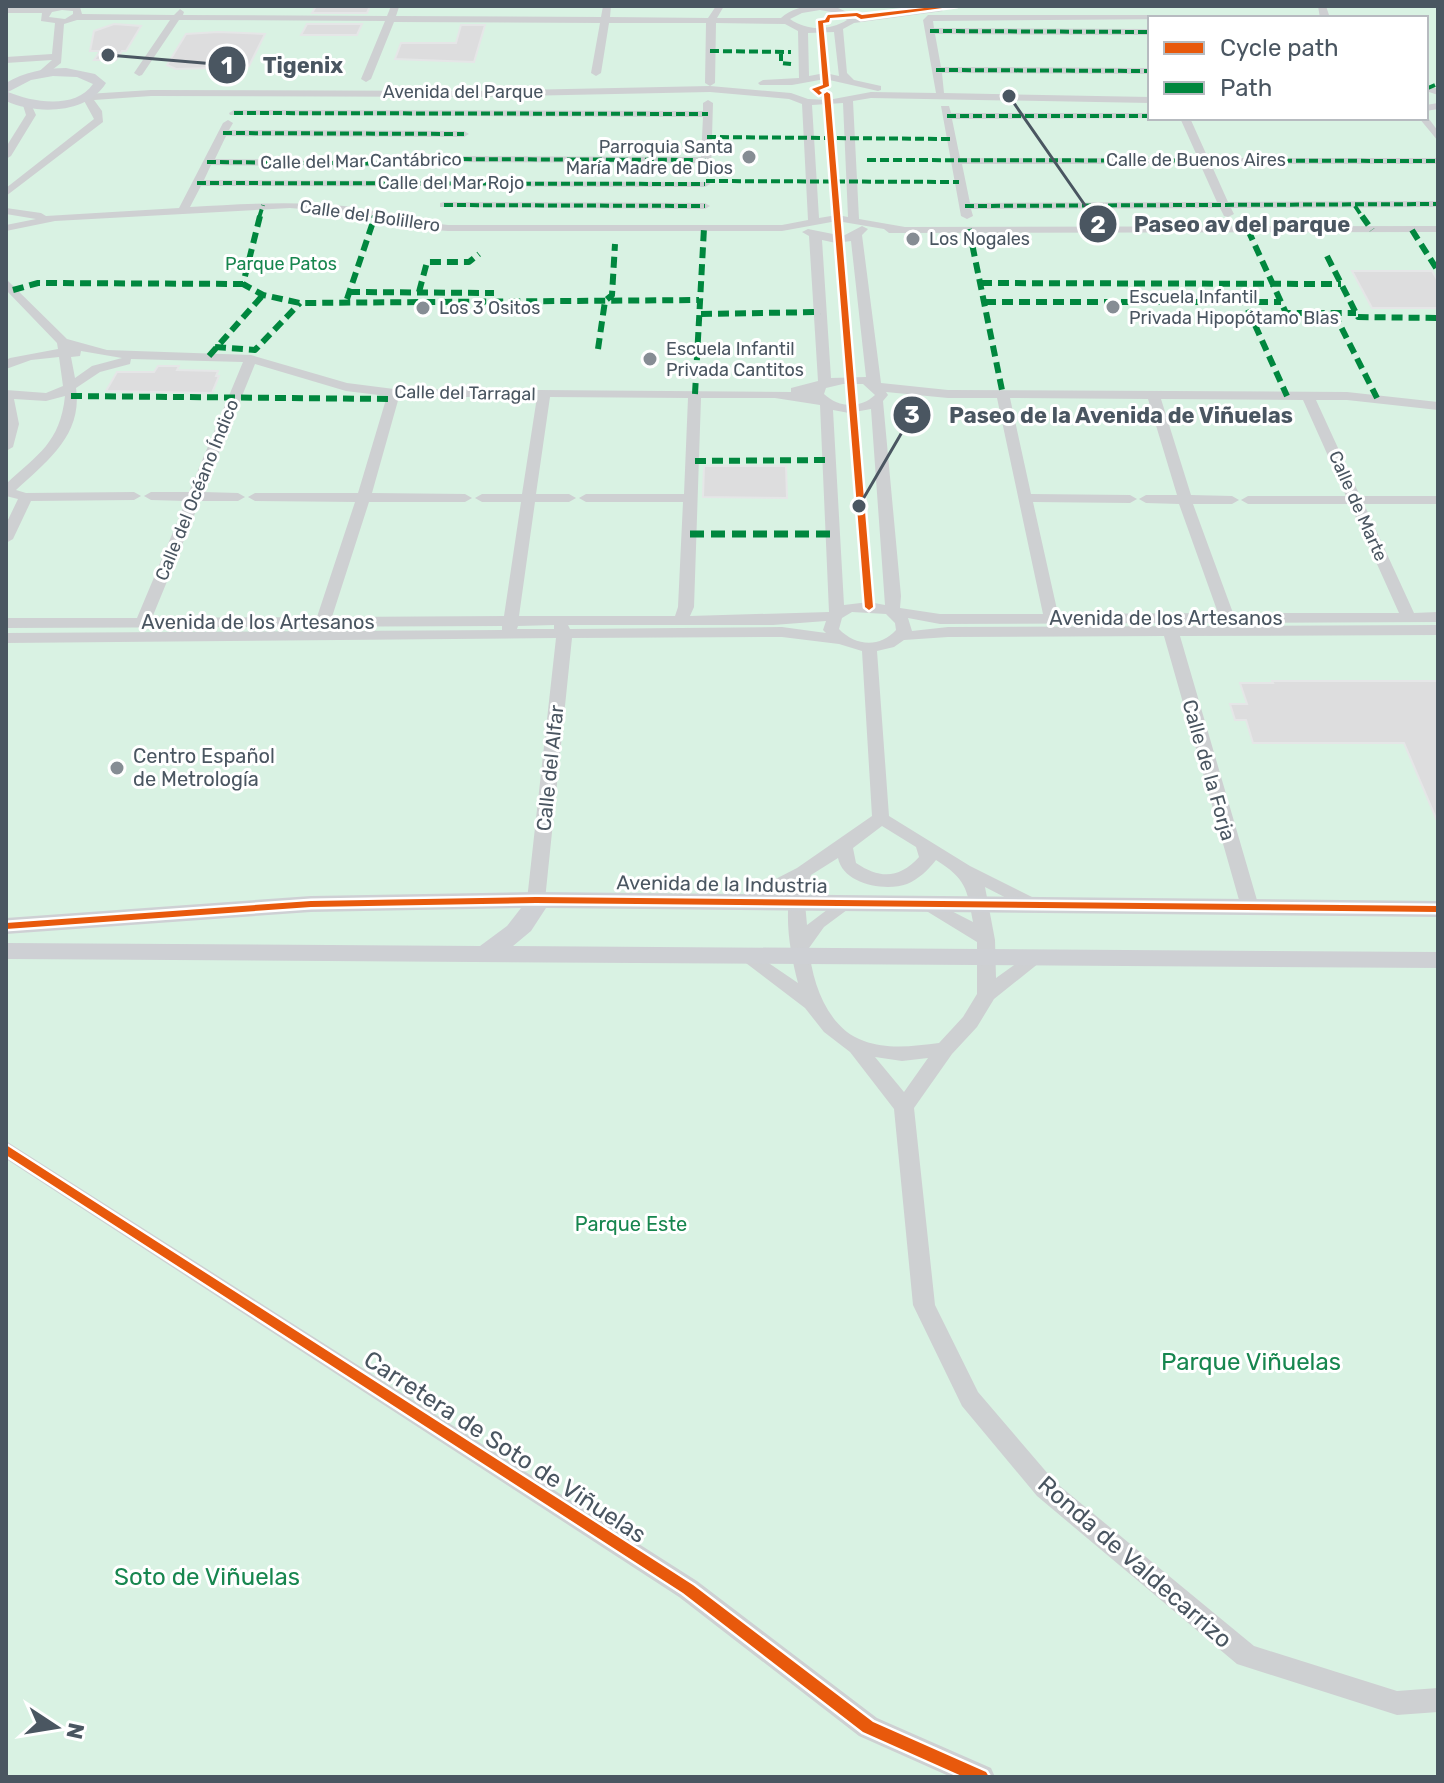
<svg xmlns="http://www.w3.org/2000/svg" width="1444" height="1783" font-family="Rubik,sans-serif">
	<style>
		.green { fill: #d9f2e3; fill-rule: evenodd }
		.building { fill: #ddddde; stroke: #e5e6e7; stroke-width: 2 }
		.lines { fill: none; stroke-linecap: round; stroke-linejoin: round }
		.street { fill: #ced0d2; fill-rule: evenodd }
		.secondary { fill: #ced0d4; fill-rule: evenodd }
		.quiet-far2 { stroke: #00873e; stroke-width: 4; stroke-dasharray: 9 4; stroke-linecap: butt }
		.quiet-far1 { stroke: #00873e; stroke-width: 6; stroke-dasharray: 11 6; stroke-linecap: butt }
		.quiet { stroke: #00873e; stroke-width: 7; stroke-dasharray: 14 7; stroke-linecap: butt }
		.cycleway-casing { stroke: #fff; stroke-width: 5 }
		.cycleway { fill: #e8590c; fill-rule: evenodd }
		.poi-dot { fill: #868d94; stroke: #fff; stroke-width: 3 }
		.labels { text-anchor: middle; dominant-baseline: central; stroke-width: 6; stroke-linejoin: round; paint-order: stroke }
		.far-street-label { font-size: 18px; fill: #4a5661; stroke: #fff }
		.far-poi-label { font-size: 18px; fill: #4a5661; stroke: #fff; text-anchor: start }
		.far-park-label { font-size: 18px; fill: #17864f; stroke: #fff }
		.street-label { font-size: 20px; fill: #4a5661; stroke: #fff }
		.poi-label { font-size: 20px; fill: #4a5661; stroke: #fff; text-anchor: start }
		.park-label { font-size: 20px; fill: #17864f; stroke: #fff }
		.near-park-label { font-size: 24px; fill: #17864f; stroke: #fff }
		.near-street-label { font-size: 24px; fill: #4a5661; stroke: #fff }
		.leader { fill: none; stroke: #4a5661; stroke-width: 3 }
		.callout-dot { fill: #4a5661; stroke: #fff; stroke-width: 3 }
		.mark-label { font-size: 24px; text-anchor: middle; font-weight: bold; fill: #fff }
		.callout-label { font-size: 22px; text-anchor: middle; font-weight: bold; fill: #4a5661; stroke: #fff; stroke-width: 6; stroke-linejoin: round; paint-order: stroke }
	</style>
	<rect width="100%" height="100%" fill="#f4f4f4"/>
	<path class="green" d="M6,6H1438V1777H6ZM1150,18H1426V118H1150Z"/>
	<path class="building" d="M316,6H370L367,13H312Z
		M114,24L141,26L126,51H122L116,60H94L100,51H90L94,31Z
		M307,24H362L357,35H301Z
		M461,25H485L474,62L395,59L401,43H456Z
		M218,32L265,34L249,66L243,67L176,69L167,65L186,34Z
		M1352,271H1432L1438,281V308H1372Z
		M158,366H179L177,370L218,371L216,376H219L212,393L106,391L117,372H154Z
		M704,466H786L787,498L703,497Z
		M1272,681H1438V823L1404,743H1253L1246,720H1235L1230,704H1247L1240,683H1273Z"/>
	<g class="lines">
		<path class="street" d="M75,6L80,7L82,14L174,15L180,9L184,12L183,15L387,16L391,6L399,7L396,16L601,17L603,6H611L610,17L708,18L716,6H724L717,18H781C798,2 838,0 854,18L939,8L943,11L854,23L843,29L847,73L854,80L881,86V90L878,91L825,79L792,85H760L758,83L763,80L799,78L798,31L785,24L716,23L715,83L710,86L705,83L706,23H609L601,73L596,76L591,73L600,23L394,22L371,79L366,82L361,79L385,21L179,20L142,75L139,76L134,73L170,20H77L64,24L61,63L43,77L35,75L52,60L6,63V57L52,54L55,23L41,21L42,13H6V7ZM62,10L73,11V14L65,19L49,17L52,12ZM820,10L837,13L847,20C829,31 807,31 790,19L802,13ZM834,32L839,76L825,73L809,76L808,33Z
			M1318,6H1326L1330,18H1320Z
			M928,15H1306L1311,18L933,21L934,28L1150,29V35L935,34L941,67L1150,68V74L942,73L944,93L1150,97V103L871,98L853,101L859,219L905,227L1438,226V232L889,233L884,229L837,221L782,231H448L421,229L349,213L290,208L55,221L6,231V225L36,219L6,214V208L41,213L46,216L179,208L223,123L228,120L233,123L229,130L464,131L469,134L464,137L226,136L215,159L428,161L434,156L701,157L703,117L230,115L229,113L234,110L703,111V103L708,100L713,103L711,169L706,172L701,169V163L439,162L433,167L211,165L204,180L709,182L710,184L705,187L201,186L190,207C242,204 292,201 344,206C379,210 413,222 448,225H782L808,220L802,104L789,99L710,92L476,97L151,96L94,100L102,111L103,122L6,196V188L94,119L82,97L87,94L151,90L476,91L710,86L791,93L808,99L828,100L871,92L936,93L923,20ZM843,103L848,217L837,215L819,218L812,105Z
			M1426,85L1438,89V95L1426,91Z
			M22,102H30L36,115L11,156L6,159V147L26,115Z
			M1438,103V109L1426,111V105Z
			M941,106H949L951,113H1150V118H1154L952,119L960,158H1198L1180,118H1190L1208,158H1438V164H1211L1228,202L1438,201V207L1231,208L1234,214L1228,217L1224,216L1220,208L971,209L973,216L967,219L961,216ZM962,164H1200L1217,202L970,203Z
			M1426,115L1438,131V141L1419,118H1426Z
			M444,202L705,203L710,206L705,209L440,207V203Z
			M862,226L868,229L862,235L881,383L948,390L1347,392L1438,402V410L1347,400H1316L1360,496H1438V504H1364L1414,613L1438,612V622L940,624L908,618L912,631L948,627L1438,625V635L1180,636L1259,907L1256,911H1244L1241,907L1164,636L948,637L904,640L894,647L877,651L889,816L970,866L1040,901L1043,905L1034,911L1028,909L985,887L995,940L996,978L1028,955H1042L1044,959L994,999L977,1027L952,1054L914,1108L935,1305L978,1392L1055,1482L1254,1646L1397,1691L1438,1688V1712L1397,1715L1237,1664L1037,1496L962,1406L913,1305L894,1109L850,1052L824,1032L805,1008L738,957L747,951L754,953L798,983C790,952 784,918 791,886L749,907H737L734,903L737,899L797,868L872,816L862,651L839,644L782,637L572,638L545,900L536,906L527,900L556,638L6,643V633L502,630V626L6,628V618H137L186,501L151,500L144,496L151,492H189L243,362L131,359L130,364L100,372L76,388C83,435 46,462 16,490L26,493L134,492L141,496L134,500L31,501L13,539L6,543V524L18,499L6,496V484C38,454 60,443 65,396L46,401L14,399L19,424L13,447L6,451V390L46,393L63,386L59,357L31,360L6,369V360L10,358L58,349L57,343L6,290V279L67,339L107,350L251,355L347,383L394,389L791,392V388L818,381L809,236L802,232L808,229L843,236ZM822,240L836,243L851,241L866,377L831,378ZM81,351L122,358L92,366L75,378L71,357L80,356ZM255,364L346,391L387,396L358,493H255L248,497L255,501L355,502L317,617L152,618L200,501H238L245,497L238,493L203,492ZM843,384H863L875,395C860,409 839,408 824,394L826,388ZM886,392L948,398H997L1043,614H940L900,608L901,596L883,401L888,395ZM399,397H537L522,494H482L475,498L482,502H521L504,616L332,617L369,502H465L472,498L465,494L372,493ZM550,397L688,398L684,494H586L579,498L586,502H683L678,607L675,616H519L535,502H569L576,498L569,494H536ZM701,398H775L820,405L829,612L690,616L694,607ZM1010,398L1148,399L1177,495H1146L1139,499L1146,503L1179,504L1218,613L1058,614L1033,502L1130,503L1137,499L1130,495L1031,494ZM1161,399L1303,400L1346,496H1248L1241,500L1248,504H1350L1399,613H1233L1193,504H1232L1239,500L1232,496L1191,495ZM871,409L885,605L869,602L844,605L833,410L849,413ZM852,612L886,614L895,623L896,630C880,648 855,646 839,629L842,618ZM826,621L823,630L826,633L782,627L570,629L568,625H773ZM518,626L554,625V629H517ZM882,826L916,847L919,857C899,879 880,879 856,863L853,848ZM838,858C843,884 885,892 907,884C919,879 928,870 936,860C966,879 967,888 973,922L930,900L924,898L915,904L977,942V994L963,1017L939,1043C915,1046 888,1050 864,1041C828,1029 812,983 809,948L824,927L855,904L846,898L840,900L807,925L805,903L811,875ZM875,1057L902,1061L928,1058L904,1092Z
			M6,1141L697,1581L877,1718L991,1768L995,1777H951L859,1736L679,1597L6,1159Z"/>
		<path class="secondary" d="M66,68L95,74L106,83C87,114 37,115 6,101V83C24,72 45,68 66,68ZM53,76L77,77L93,84C75,110 32,102 8,92L31,80Z
			M536,892L1438,901V917L546,908L531,931L513,946L1438,952V968L6,959V943L480,946L507,926L521,908L311,912L6,934V918L311,896Z"/>
		<path class="quiet-far2" d="M930,31L1150,32
			M710,51L791,52
			M781,52V63L791,64
			M936,70L1150,71
			M1428,88L1435,85
			M234,113L708,114
			M947,116H1150
			M223,133L464,134
			M707,137L951,139
			M867,160L1438,161
			M207,162L433,164L434,159L706,160
			M706,181L959,182
			M197,183L705,184
			M444,205L705,206
			M965,206L1438,204
			M1095,206L1099,218
			M1355,206L1363,218
			M259,218L263,205"/>
		<path class="quiet-far1" d="M260,216L243,284L263,295L300,303L699,300
			M1099,216L1104,230
			M1362,216L1372,230
			M969,229L1003,395
			M1248,230L1286,313H1356
			M1412,230L1438,271
			M1327,256L1358,317L1438,318
			M981,283L1341,284
			M13,290L38,283L243,284
			M349,292L494,293
			M419,292L427,262H469L479,254
			M1241,294L1287,396
			M347,299L375,216
			M985,302H1281
			M1334,313L1377,398
			M701,314L820,312
			M215,347L255,350L300,303
			M598,349L605,301L612,295L615,244
			M209,356L263,295
			M695,394L704,228
			M71,396L392,399
			M695,461L829,460"/>
		<path class="quiet" d="M690,534H833"/>
		<defs>
			<path id="cycleway" d="M942,6H957L861,19L856,16L830,18L829,22L823,23L829,86L819,90L822,93L819,95L812,89L823,85L818,21L825,20L828,15L857,13L862,15Z
				M827,92L830,94L873,607L869,610L865,607L824,94Z
				M536,897L1438,906V912L536,903L311,907L6,929V923L311,901Z
				M6,1145L693,1585L873,1722L986,1772L989,1777H964L863,1732L683,1593L6,1155Z"/>
		</defs>
		<use href="#cycleway" class="cycleway-casing"/>
		<use href="#cycleway" class="cycleway"/>
	</g>
	<g class="poi-dot">
		<circle cx="749" cy="157" r="8"/>
		<circle cx="913" cy="239" r="8"/>
		<circle cx="1113" cy="307" r="8"/>
		<circle cx="423" cy="308" r="8"/>
		<circle cx="650" cy="359" r="8"/>
		<circle cx="117" cy="768" r="8"/>
	</g>
	<g class="labels">
		<g class="far-street-label">
			<text x="463" y="92">Avenida del Parque</text>
			<text x="1196" y="160">Calle de Buenos Aires</text>
			<text transform="translate(361 161) rotate(-1)">Calle del Mar Cantábrico</text>
			<text x="451" y="183">Calle del Mar Rojo</text>
			<text transform="translate(370 216) rotate(8)">Calle del Bolillero</text>
			<text transform="translate(465 393) rotate(1)">Calle del Tarragal</text>
			<text transform="translate(197 490) rotate(-68)">Calle del Océano Índico</text>
			<text transform="translate(1358 506) rotate(66)">Calle de Marte</text>
		</g>
		<g class="far-poi-label">
			<text x="733" y="147" text-anchor="end">Parroquia Santa<tspan x="733" dy="21">María Madre de Dios</tspan></text>
			<text x="929" y="239">Los Nogales</text>
			<text x="1129" y="297">Escuela Infantil<tspan x="1129" dy="21">Privada Hipopótamo Blas</tspan></text>
			<text x="439" y="308">Los 3 Ositos</text>
			<text x="666" y="349">Escuela Infantil<tspan x="666" dy="21">Privada Cantitos</tspan></text>
		</g>
		<g class="far-park-label">
			<text x="281" y="264">Parque Patos</text>
		</g>
		<g class="street-label">
			<text x="1166" y="618">Avenida de los Artesanos</text>
			<text x="258" y="622">Avenida de los Artesanos</text>
			<text transform="translate(550 768) rotate(-84)">Calle del Alfar</text>
			<text transform="translate(1209 770) rotate(74)">Calle de la Forja</text>
			<text transform="translate(722 884) rotate(1)">Avenida de la Industria</text>
		</g>
		<g class="poi-label">
			<text x="133" y="756">Centro Español<tspan x="133" dy="23">de Metrología</tspan></text>
		</g>
		<g class="park-label">
			<text x="631" y="1224">Parque Este</text>
		</g>
		<g class="near-park-label">
			<text x="1251" y="1362">Parque Viñuelas</text>
			<text x="207" y="1577">Soto de Viñuelas</text>
		</g>
		<g class="near-street-label">
			<text transform="translate(505 1447) rotate(33)">Carretera de Soto de Viñuelas</text>
			<text transform="translate(1135 1562) rotate(41)">Ronda de Valdecarrizo</text>
		</g>
	</g>
	<path class="leader" d="M108 55L227 65M1009 96L1098 224M859 506L912 415"/>
	<g class="callout-dot">
		<circle cx="108" cy="55" r="8"/>
		<circle cx="1009" cy="96" r="8"/>
		<circle cx="859" cy="506" r="8"/>
		<circle cx="227" cy="65" r="20"/>
		<circle cx="1098" cy="224" r="20"/>
		<circle cx="912" cy="415" r="20"/>
	</g>
	<g class="mark-label">
		<text x="227" y="74">1</text>
		<text x="1098" y="233">2</text>
		<text x="912" y="423">3</text>
	</g>
	<g class="callout-label">
		<text x="303" y="73">Tigenix</text>
		<text x="1242" y="232">Paseo av del parque</text>
		<text x="1121" y="423">Paseo de la Avenida de Viñuelas</text>
	</g>
	<rect width="1444" height="1783" fill="none" stroke="#4a5661" stroke-width="16"/>
	<rect x="1148" y="16" width="280" height="104" fill="#ffffff" stroke="#b7bbc0" stroke-width="2"/>
	<rect x="1164" y="42" width="40" height="12" fill="#e8590c" stroke="#b7bbc0" stroke-width="2"/>
	<text x="1220" y="56" font-size="24" fill="#4a5661">Cycle path</text>
	<rect x="1164" y="82" width="40" height="12" fill="#00873e" stroke="#b7bbc0" stroke-width="2"/>
	<text x="1220" y="96" font-size="24" fill="#4a5661">Path</text>
	<g transform="translate(56 1727) rotate(102)" stroke="#ffffff" stroke-width="6" paint-order="stroke">
	<path d="M0-6L14 30L0 20L-14 30Z" fill="#4a5661"/>
	<text y="-12" font-size="22" font-weight="bold" text-anchor="middle" fill="#4a5661">N</text>
	</g>
</svg>
